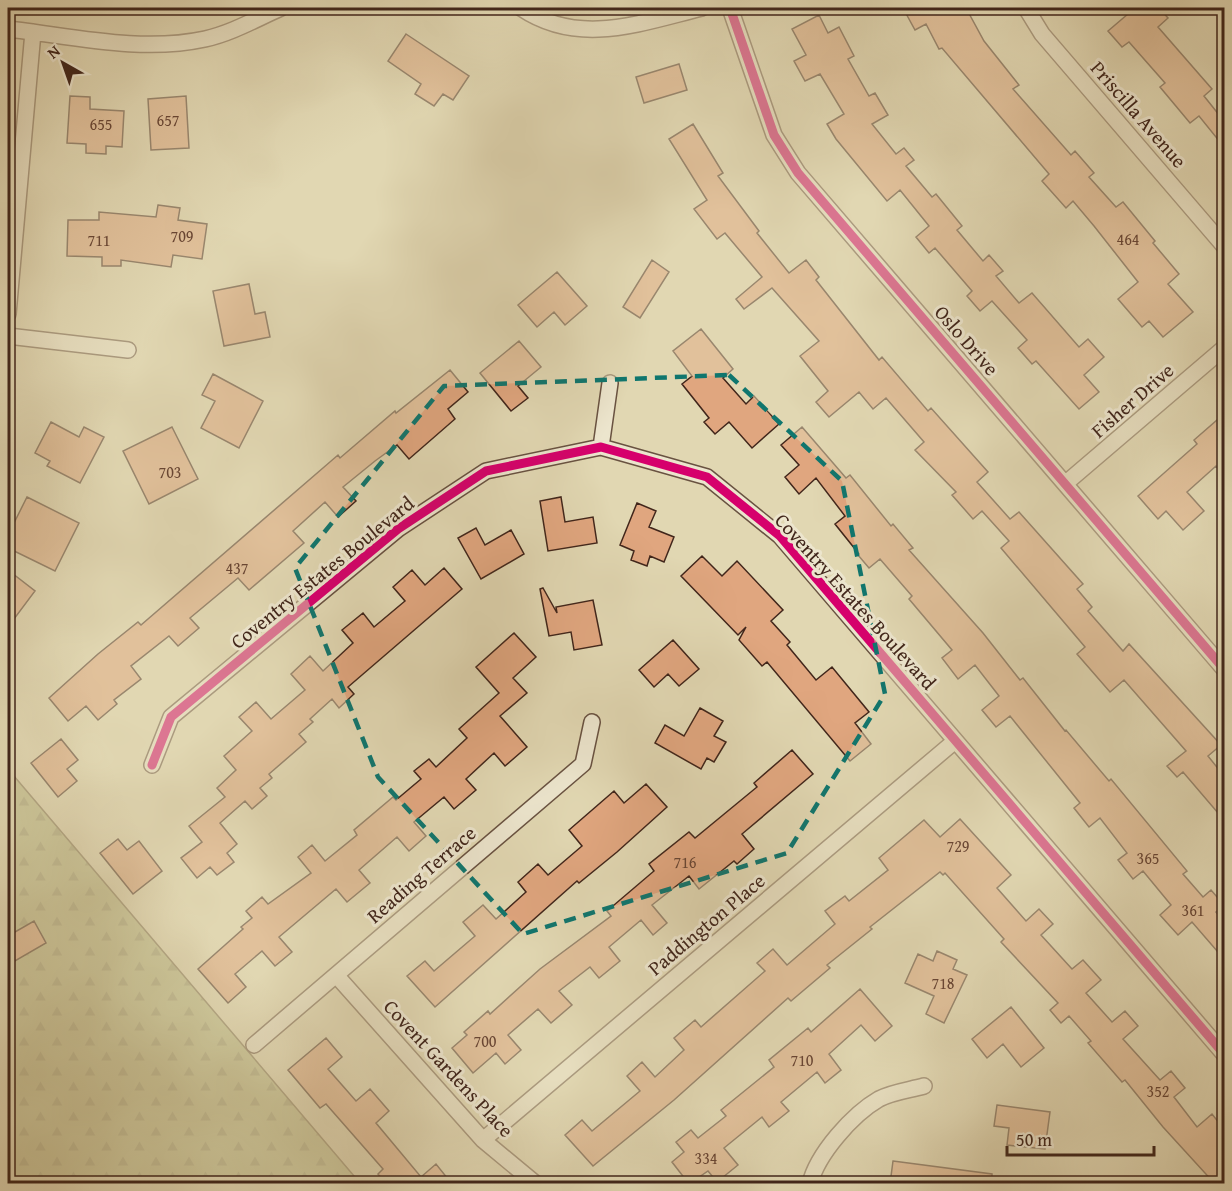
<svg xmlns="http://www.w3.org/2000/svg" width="1232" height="1191" font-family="'Gentium Book Plus',serif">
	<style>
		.forest { fill: url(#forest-firs); stroke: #7e7151; stroke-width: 1.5 }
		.building { fill: #e0a67f; stroke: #41261b; stroke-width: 1.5 }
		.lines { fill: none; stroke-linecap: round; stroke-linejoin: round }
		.street-casing { stroke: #695241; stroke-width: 18 }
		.street { stroke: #ece5cd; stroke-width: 15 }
		.cycleway-casing { stroke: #ece5cd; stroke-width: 13 }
		.cycleway { stroke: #d6006c; stroke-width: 9 }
		.marked { fill: none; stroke: #0f766e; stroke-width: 4.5; stroke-dasharray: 12 8; stroke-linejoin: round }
		.labels { text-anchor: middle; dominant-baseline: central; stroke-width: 6; stroke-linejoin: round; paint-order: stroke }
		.number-label { font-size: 16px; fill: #694634 }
		.street-label { font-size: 20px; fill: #41261b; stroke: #ece5cd }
	</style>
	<defs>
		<pattern id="forest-firs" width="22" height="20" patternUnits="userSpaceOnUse" patternTransform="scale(1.5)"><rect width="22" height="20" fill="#babc87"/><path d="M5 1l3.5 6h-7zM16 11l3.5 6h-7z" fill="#a1a174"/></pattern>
	</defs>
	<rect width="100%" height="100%" fill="#e1d7b2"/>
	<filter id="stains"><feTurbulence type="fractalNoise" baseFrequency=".00333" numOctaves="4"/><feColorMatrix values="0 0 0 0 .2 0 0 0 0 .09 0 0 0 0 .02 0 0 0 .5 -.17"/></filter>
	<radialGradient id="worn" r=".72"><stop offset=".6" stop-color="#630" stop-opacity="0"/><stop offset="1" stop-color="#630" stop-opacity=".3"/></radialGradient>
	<path class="forest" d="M8,769L360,1183H8Z"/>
	<path class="building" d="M903,8H966L984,41L1019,85L1013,89L1071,155L1075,151L1094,173L1089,177L1116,207L1123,202L1155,241L1153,243L1179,274L1168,284L1193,312L1163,337L1149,321L1142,327L1118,299L1138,282L1094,226L1073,201L1066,208L1042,181L1049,174L942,48L939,49L926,24L915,30Z
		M1135,8H1159L1168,18L1158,27L1212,89L1204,96L1224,121V147L1199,116L1190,123L1160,87L1165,83L1129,42L1122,47L1108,31Z
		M819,15L828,33L839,27L854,56L848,59L869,96L875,93L888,115L872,124L896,154L904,148L914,160L906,166L932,197L936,194L962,226L957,230L983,261L989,255L1003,271L996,276L1019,303L1032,293L1079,347L1088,339L1104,357L1084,375L1099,392L1079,409L1036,361L1032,364L1018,348L1027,340L992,301L980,311L967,296L972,291L935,248L929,253L916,237L929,226L900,190L887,201L836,139L827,124L844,114L820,74L805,81L794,61L806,55L792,29Z
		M406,34L469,76L453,100L443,94L434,106L415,94L421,84L388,61Z
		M679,64L687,90L644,103L636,77Z
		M70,96L90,97V109L124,111L122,147L106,146V154L86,153V144L67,143Z
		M186,96L189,148L151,150L148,99Z
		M693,124L723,173L718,176L759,231L757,233L789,273L806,260L819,277L816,280L879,360L882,357L928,411L931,408L988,472L977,482L1010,519L1019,512L1083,584L1077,589L1092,607L1088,611L1123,651L1129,644L1221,745L1208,756L1224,776V820L1183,772L1177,777L1167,766L1186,751L1124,680L1110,692L1077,654L1085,647L1001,548L1009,541L982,511L973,519L952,495L956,492L915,450L924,442L886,398L873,409L859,392L829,417L816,402L828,391L800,356L819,341L772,288L744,309L736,299L762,277L725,233L717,239L694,209L707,200L669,139Z
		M158,205L180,208L178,220L207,224L202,259L173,255L171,267L121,260V266H102V257L67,256L68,220H99V212L156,217Z
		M652,260L669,272L640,318L623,307Z
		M557,272L587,306L565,325L554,312L537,327L518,305Z
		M249,284L255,314L265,312L270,337L224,346L213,291Z
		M701,329L733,369L723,378L746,404L754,396L779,424L752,448L729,422L715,434L704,422L709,418L682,384L692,376L673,351Z
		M519,341L541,367L518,386L528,398L511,411L480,373Z
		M450,370L468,392L448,409L455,419L409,459L397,445L375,461L343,487L356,501L338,517L325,502L293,531L304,543L249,590L238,578L190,618L199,628L178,646L169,636L131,666L141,679L114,700L117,704L98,720L86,706L68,721L49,698L98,654L138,622L141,625L338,455L340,458L395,411L396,413Z
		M213,374L263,401L239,448L201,428L215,401L202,395Z
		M1224,414V476L1216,466L1187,492L1204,511L1183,530L1166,511L1158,519L1138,496L1197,444L1194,440Z
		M51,422L79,437L84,427L104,437L80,483L47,466L50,461L35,453Z
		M172,427L198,479L149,504L123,451Z
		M802,427L846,478L850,475L891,526L893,524L913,548L909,550L983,633L1020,680L1023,678L1065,731L1066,730L1109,781L1111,779L1187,871L1183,874L1203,897L1211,890L1224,905L1216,912L1224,921V959L1192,922L1178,935L1160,915L1171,905L1143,871L1133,879L1118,860L1127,853L1100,818L1089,827L1074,808L1080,803L1010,716L996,727L982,710L999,696L975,665L958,679L942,658L952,650L909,599L912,596L880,559L869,568L858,555L859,554L835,524L845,516L816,478L799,494L785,477L799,465L781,445Z
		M27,497L79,523L55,571L8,548V535Z
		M561,497L565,522L593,517L597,543L548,551L540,501Z
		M637,503L656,511L649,527L674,537L664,562L650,556L647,566L631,560L634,551L620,545Z
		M476,528L485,545L511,530L524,554L481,579L458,538Z
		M702,556L722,576L737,561L783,610L771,621L790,642L787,645L816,680L832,667L869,712L855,723L871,744L850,761L767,662L762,666L739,640L746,627L738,635L681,576Z
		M444,568L462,589L348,687L354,694L339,708L332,699L310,719L313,722L299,734L306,742L269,774L272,778L260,788L267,796L252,809L245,801L220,823L237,844L227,853L234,862L217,875L210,867L197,878L181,858L202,842L189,826L225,797L217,788L236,770L224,756L252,731L239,717L256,702L271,719L305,690L291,674L310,656L323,671L353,643L342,630L363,613L374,627L405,601L393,587L412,570L425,585Z
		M8,570L35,591L8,627Z
		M543,588L557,613L556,607L593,600L602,645L574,650L571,632L549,636L540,589Z
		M514,633L536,657L513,678L527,693L500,716L527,747L505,766L494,753L466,779L476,790L454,809L444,797L414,822L426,836L409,851L397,837L359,870L370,883L347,902L336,889L279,937L292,952L275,966L262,951L235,974L246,987L228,1003L198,969L243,929L241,927L252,918L246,911L262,897L268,904L311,873L298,857L312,845L325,861L357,835L354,830L393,797L396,800L421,779L414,771L429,759L436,767L467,738L459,729L499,693L476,667Z
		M673,640L699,669L679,686L668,674L654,687L639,670Z
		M700,708L723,721L714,736L726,742L714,762L707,758L701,769L655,743L665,725L684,736Z
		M61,739L78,760L67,769L77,781L58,797L31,763Z
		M792,750L813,774L742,834L754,849L737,864L734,861L699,889L689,876L652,905L667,923L653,935L641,920L609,947L620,961L599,978L590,967L559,991L572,1005L551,1023L538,1009L508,1035L521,1050L505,1064L496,1053L473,1073L452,1048L467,1035L464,1032L488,1011L490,1014L540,969L611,916L607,911L654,871L649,864L689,832L695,838L757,787L754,783Z
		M646,784L667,807L617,852L579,883L577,881L435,1007L407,976L425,961L434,971L475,936L463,922L483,905L496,919L526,892L518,882L538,864L548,875L582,846L569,830L614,791L624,803Z
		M960,819L1011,875L997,888L1026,921L1039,909L1053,924L1041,935L1072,969L1083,960L1101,980L1086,993L1112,1022L1125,1011L1138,1026L1123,1039L1160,1080L1171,1071L1185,1088L1174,1097L1197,1127L1212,1114L1224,1129V1139L1218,1146L1224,1153V1175L1215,1184L1163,1127L1125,1080L1122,1082L1088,1043L1091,1041L1069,1016L1061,1023L1050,1010L1058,1003L1001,942L1004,939L945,873L943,875L940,872L870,927L872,929L827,965L830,968L791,1001L788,998L674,1100L593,1166L565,1135L582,1120L592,1131L640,1091L627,1076L642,1062L655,1077L684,1050L674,1038L695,1020L701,1027L765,971L757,963L773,949L787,965L835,924L825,911L845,896L849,901L888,870L879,858L924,820L940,837Z
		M118,839L127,850L139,841L162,871L133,894L100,853Z
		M34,921L46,943L8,965V936Z
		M937,951L957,960L953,969L967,975L944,1023L926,1014L934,996L905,983L918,954L933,961Z
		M860,989L892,1026L875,1041L861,1025L829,1054L841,1070L825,1083L817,1072L781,1102L789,1111L769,1127L762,1117L724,1148L738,1165L717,1182L708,1171L689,1184L672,1162L684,1152L676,1142L691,1130L698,1138L726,1116L721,1110L774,1067L769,1060L808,1028L811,1032Z
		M1011,1007L1044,1048L1021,1067L1003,1044L987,1058L972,1039Z
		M326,1038L342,1057L328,1069L356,1101L370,1089L389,1111L376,1123L421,1177L436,1164L452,1184H386L378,1174L383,1169L326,1104L320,1108L288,1070Z
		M997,1105L1050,1112L1045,1149L1007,1145L1009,1128L994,1126Z
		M893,1161L992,1174V1184H890Z"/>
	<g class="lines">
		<defs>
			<path id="street" d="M521,8C579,47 640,23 702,8
				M730,8L774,135L798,173L1224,669
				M1026,8L1042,34L1224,246
				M8,29C71,36 141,53 205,39C232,33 256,19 281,8
				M8,314L33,32
				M8,336L128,350
				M601,447L610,383
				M1066,483L1224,348
				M152,765L171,717L398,529L486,471L601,447L707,477L780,536L1224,1054
				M336,975L483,1140L536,1184
				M254,1045L583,764L592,722
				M483,1140L955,741
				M810,1184C817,1154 853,1114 879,1099C892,1092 910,1090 924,1086"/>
		</defs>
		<use href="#street" class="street-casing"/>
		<use href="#street" class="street"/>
		<defs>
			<path id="cycleway" d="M730,8L774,135L798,173L1224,669
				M152,765L171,717L398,529L486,471L601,447L707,477L780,536L1224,1054"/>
		</defs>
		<use href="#cycleway" class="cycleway-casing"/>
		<use href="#cycleway" class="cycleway"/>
	</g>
	<path d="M0 0H1232V1191H0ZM729,375L842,481L885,694L787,853L523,934L378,777L295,568L444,386Z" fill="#e1d7b2" fill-opacity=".55" fill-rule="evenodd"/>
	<path class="marked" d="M729,375L842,481L885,694L787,853L523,934L378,777L295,568L444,386Z"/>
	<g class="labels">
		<g class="number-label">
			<text x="168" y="120">657</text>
			<text x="101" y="124">655</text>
			<text x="182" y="236">709</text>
			<text x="1128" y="239">464</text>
			<text x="99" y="240">711</text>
			<text x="170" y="472">703</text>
			<text x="237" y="568">437</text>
			<text x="958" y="846">729</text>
			<text x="1148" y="858">365</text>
			<text x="685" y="862">716</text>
			<text x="1193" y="910">361</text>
			<text x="943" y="983">718</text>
			<text x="485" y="1041">700</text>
			<text x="802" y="1060">710</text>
			<text x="1158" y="1091">352</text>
			<text x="706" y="1158">334</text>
		</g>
		<g class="street-label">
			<text transform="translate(1139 114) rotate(49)">Priscilla Avenue</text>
			<text transform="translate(967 340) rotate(49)">Oslo Drive</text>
			<text transform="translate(1132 400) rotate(-41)">Fisher Drive</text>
			<text transform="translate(322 572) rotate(-39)">Coventry Estates Boulevard</text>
			<text transform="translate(856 601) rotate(48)">Coventry Estates Boulevard</text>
			<text transform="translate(421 874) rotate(-41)">Reading Terrace</text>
			<text transform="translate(706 924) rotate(-40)">Paddington Place</text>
			<text transform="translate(449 1068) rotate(47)">Covent Gardens Place</text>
		</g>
	</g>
	<rect width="1232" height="1191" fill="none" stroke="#e1d7b2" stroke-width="30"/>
	<rect x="9" y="9" width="1214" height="1173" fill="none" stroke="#41261b" stroke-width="3"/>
	<rect x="15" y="15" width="1202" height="1161" fill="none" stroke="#41261b" stroke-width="1.5"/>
	<g transform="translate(63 63) rotate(320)" stroke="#ece5cd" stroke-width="4.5" paint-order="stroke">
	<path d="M0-4.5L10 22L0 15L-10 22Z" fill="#41261b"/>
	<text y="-9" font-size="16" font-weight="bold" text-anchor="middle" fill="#41261b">N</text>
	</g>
	<path d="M1007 1146v9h147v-9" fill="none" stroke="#41261b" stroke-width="3"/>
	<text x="1016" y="1146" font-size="18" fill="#41261b" stroke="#ece5cd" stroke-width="4.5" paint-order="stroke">50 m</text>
	<rect width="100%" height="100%" filter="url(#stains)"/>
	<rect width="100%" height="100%" fill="url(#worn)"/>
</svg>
